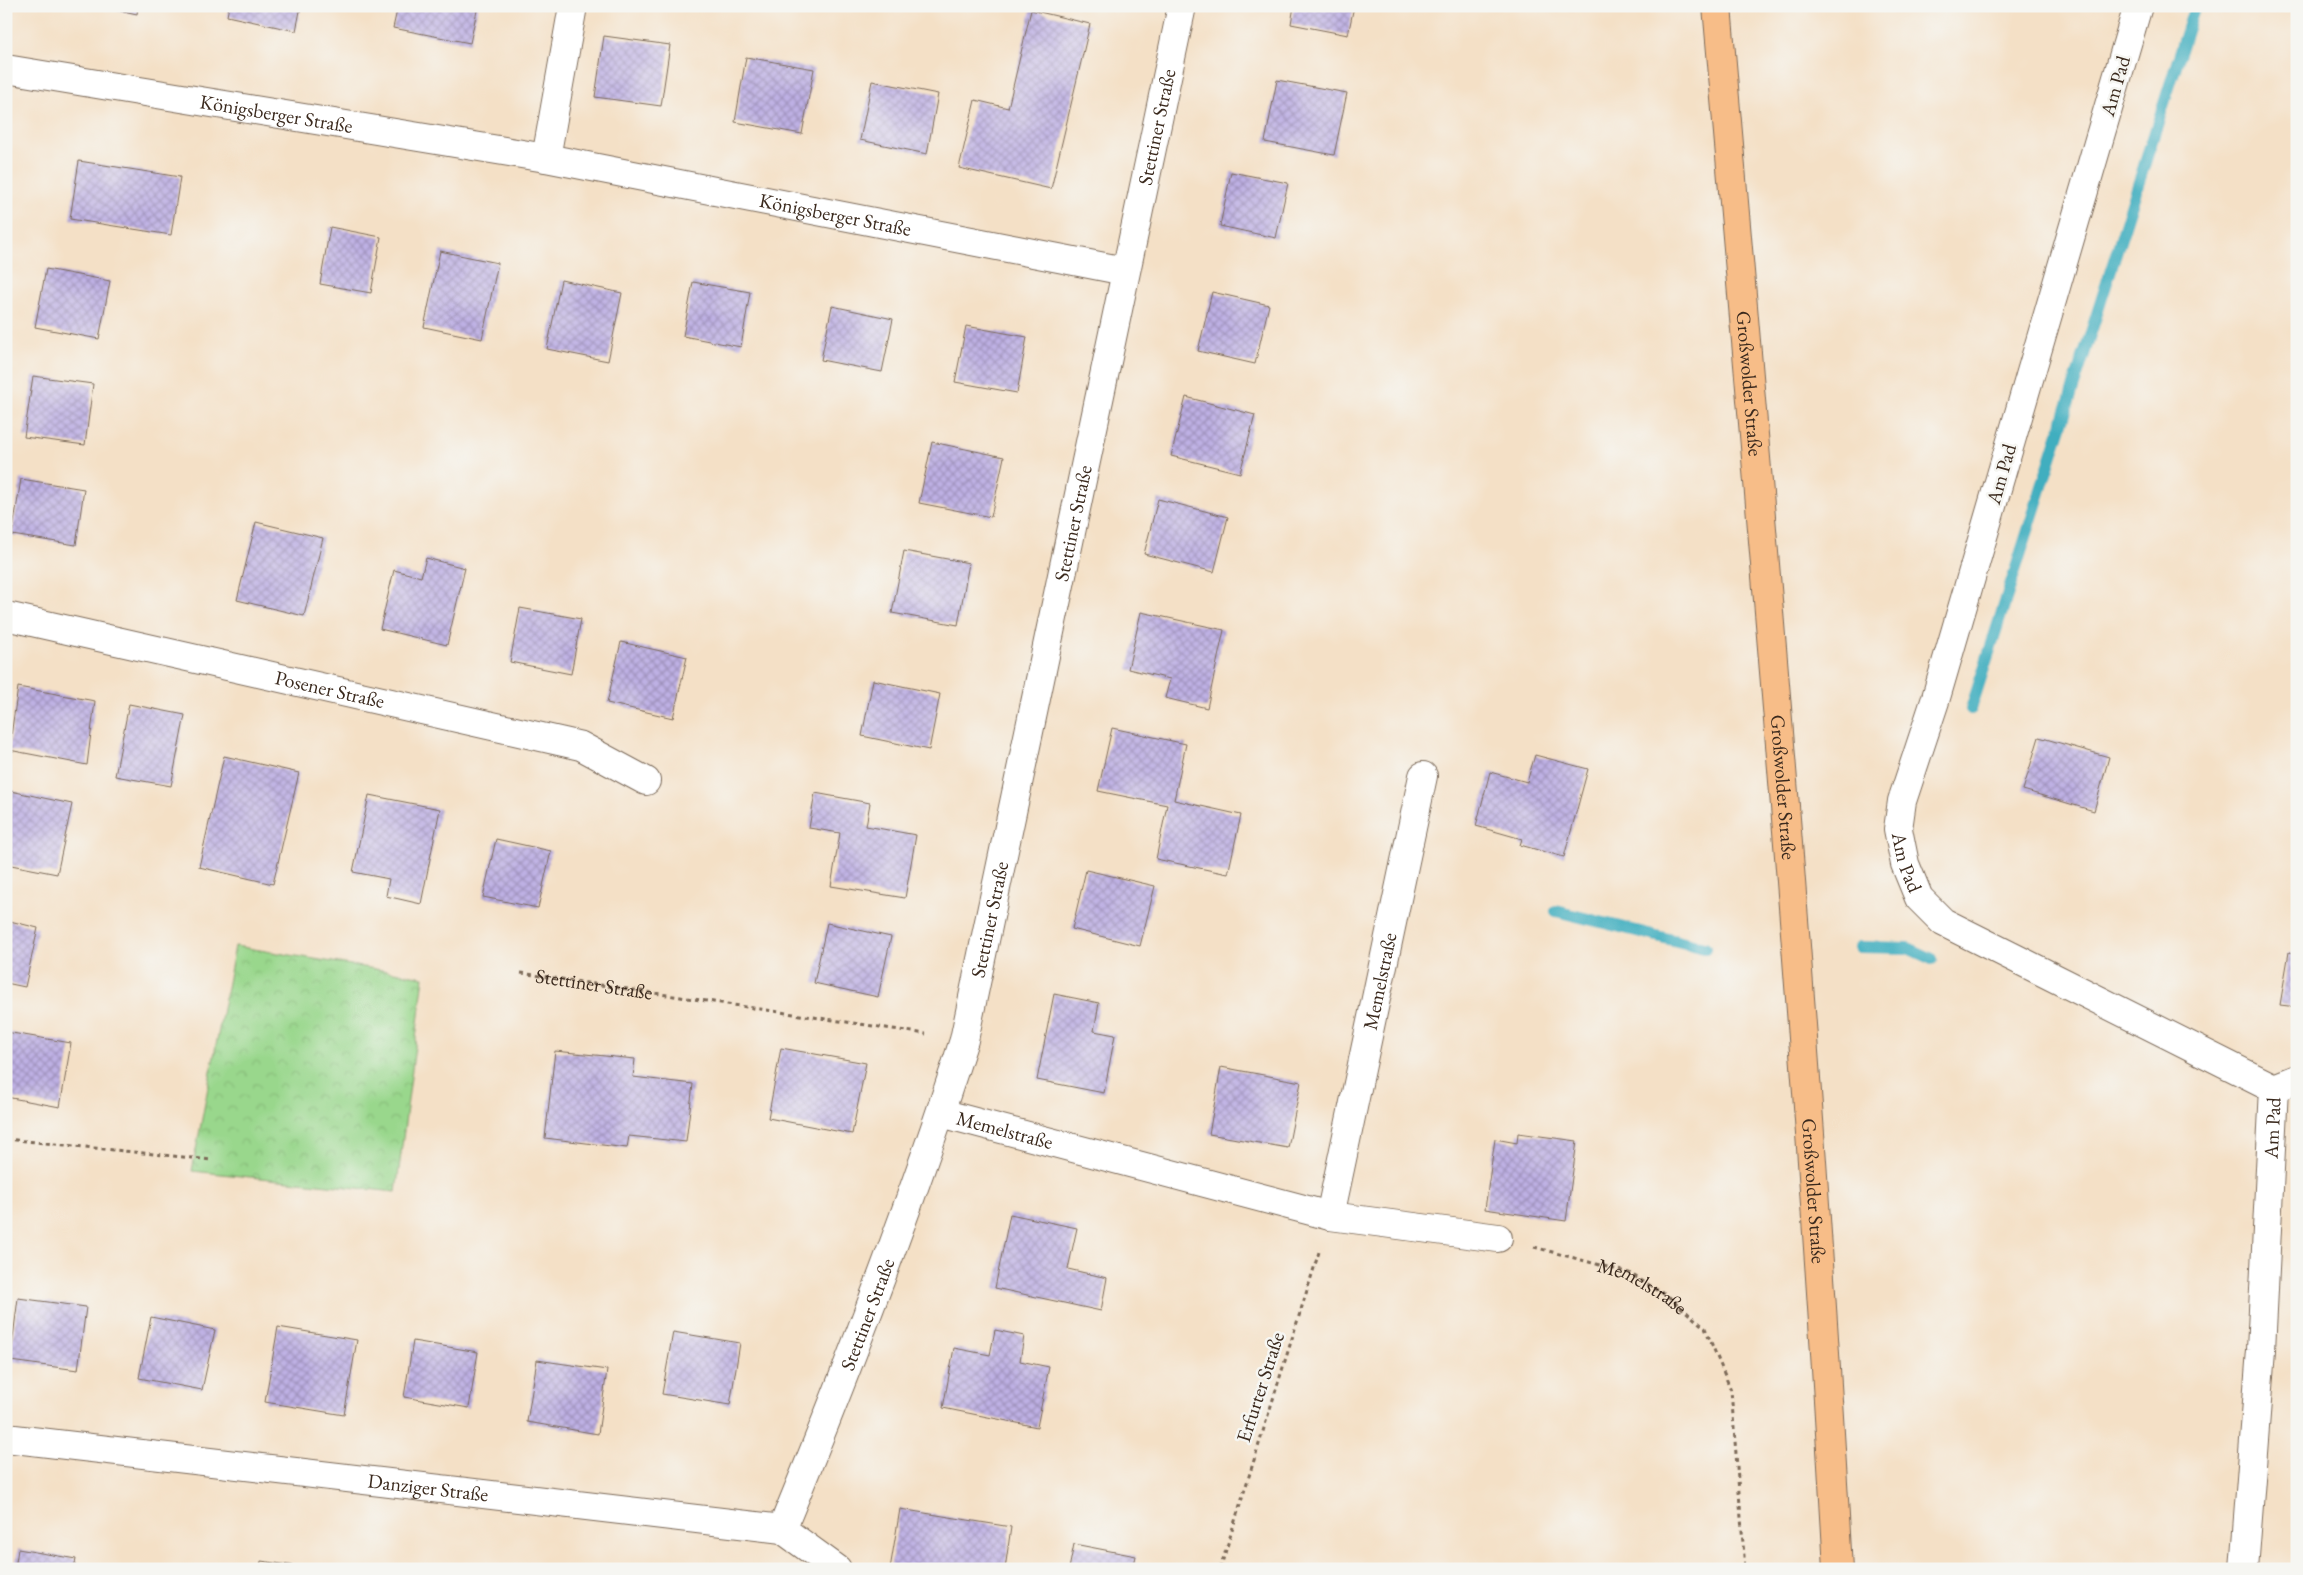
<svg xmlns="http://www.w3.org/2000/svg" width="2303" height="1575" font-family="'EB Garamond',serif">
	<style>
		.park { fill: url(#park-crowns); stroke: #6a8055 }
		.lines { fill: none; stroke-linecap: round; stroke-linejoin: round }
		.stream { stroke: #41aebf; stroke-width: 12 }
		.building { fill: url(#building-cross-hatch) }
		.minor-casing { stroke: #7c6a59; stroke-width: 30 }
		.major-casing { stroke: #7c6a59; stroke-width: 30 }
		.path { stroke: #7c6a59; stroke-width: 3; stroke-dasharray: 4 4; stroke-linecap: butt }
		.minor { stroke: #fff; stroke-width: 28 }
		.major { stroke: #f7bd88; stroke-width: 28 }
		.labels { text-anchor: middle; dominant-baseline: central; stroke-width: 5; stroke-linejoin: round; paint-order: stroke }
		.street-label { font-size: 20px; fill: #3b2a1e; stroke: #f6f6f2 }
	</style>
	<defs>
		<pattern id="park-crowns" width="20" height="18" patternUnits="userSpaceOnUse" patternTransform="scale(1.25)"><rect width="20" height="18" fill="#99d78c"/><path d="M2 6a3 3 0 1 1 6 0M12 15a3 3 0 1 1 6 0" fill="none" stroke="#85b978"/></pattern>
		<pattern id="building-cross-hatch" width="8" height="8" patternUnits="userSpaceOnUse" patternTransform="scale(1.25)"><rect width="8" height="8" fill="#beb0e4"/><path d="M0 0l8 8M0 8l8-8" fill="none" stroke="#9c8fb8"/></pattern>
	</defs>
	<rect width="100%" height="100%" fill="#f6f6f2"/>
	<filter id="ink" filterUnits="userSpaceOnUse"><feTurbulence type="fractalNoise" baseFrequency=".02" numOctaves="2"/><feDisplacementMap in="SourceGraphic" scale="10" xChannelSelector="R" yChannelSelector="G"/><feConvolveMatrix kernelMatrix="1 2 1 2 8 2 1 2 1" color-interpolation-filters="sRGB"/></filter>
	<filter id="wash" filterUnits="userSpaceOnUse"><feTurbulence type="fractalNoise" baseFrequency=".0096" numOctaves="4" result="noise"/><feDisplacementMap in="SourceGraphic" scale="20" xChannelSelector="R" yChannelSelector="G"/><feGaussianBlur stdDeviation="1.12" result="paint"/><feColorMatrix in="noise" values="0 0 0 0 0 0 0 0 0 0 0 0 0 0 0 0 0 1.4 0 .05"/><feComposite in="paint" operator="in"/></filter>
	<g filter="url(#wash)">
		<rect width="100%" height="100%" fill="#f4e0c6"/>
		<path class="park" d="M235,946L424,977L396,1192L192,1171Z"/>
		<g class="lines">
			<path class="stream" d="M1971,709L2195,6
				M1556,911L1705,948
				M1860,947L1908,948L1932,959"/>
		</g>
		<g id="blocks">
			<path class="building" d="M100,6H138L137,14Z
				M229,6H301L296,31L227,16Z
				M398,6H478L470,43L393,28Z
				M1294,6H1354L1348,35L1291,24Z
				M1031,10L1090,24L1051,189L959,168L975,100L1008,108Z
				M604,36L670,45L661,106L595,97Z
				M746,57L814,69L802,134L735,122Z
				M1277,80L1347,93L1334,155L1265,142Z
				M872,81L938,94L927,154L860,140Z
				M79,161L180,177L171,235L70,219Z
				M1231,172L1288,183L1276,238L1220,226Z
				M330,227L381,237L371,293L320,284Z
				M440,251L498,263L482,339L424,327Z
				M46,269L110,281L99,339L35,327Z
				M561,280L622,293L608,361L547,349Z
				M693,282L750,292L741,347L683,336Z
				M1212,292L1269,305L1255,364L1198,351Z
				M832,306L893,319L882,372L821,360Z
				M966,326L1027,337L1017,393L955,382Z
				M33,376L93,384L85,445L24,437Z
				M1186,397L1255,415L1240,473L1171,456Z
				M932,442L1004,457L991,517L919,503Z
				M21,479L84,489L76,545L12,535Z
				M1158,499L1228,517L1214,572L1144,554Z
				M256,522L323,538L304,616L237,600Z
				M904,551L969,563L958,625L892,613Z
				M426,558L465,568L447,645L380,629L394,570L421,577Z
				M520,608L581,619L571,674L510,662Z
				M1141,612L1224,630L1207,708L1165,698L1170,679L1128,669Z
				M621,642L687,657L673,718L607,703Z
				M873,680L940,694L929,750L862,736Z
				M18,687L95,701L87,765L9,750Z
				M129,704L185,715L171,786L115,776Z
				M1112,728L1186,744L1174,800L1241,815L1228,874L1156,859L1167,805L1098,791Z
				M2039,737L2109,757L2094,811L2023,790Z
				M1535,755L1588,769L1564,857L1520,845L1522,839L1476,826L1490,772L1527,782Z
				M224,756L299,773L273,884L199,867Z
				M6,790L72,804L57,874L6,864Z
				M815,793L870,803L866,826L916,835L905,898L831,886L840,833L809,828Z
				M369,795L440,809L421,904L386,896L389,879L353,872Z
				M496,839L551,851L538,908L483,897Z
				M1086,870L1155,886L1140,946L1072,929Z
				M6,920L38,928L25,987L6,983Z
				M827,923L891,937L878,997L814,983Z
				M2289,952L2297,954V1007L2280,1005Z
				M1054,994L1099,1003L1094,1031L1115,1035L1104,1093L1037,1080Z
				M6,1032L71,1043L60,1107L6,1097Z
				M781,1048L866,1063L852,1134L768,1118Z
				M555,1051L635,1059L633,1077L693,1084L686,1142L629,1136L627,1148L545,1138Z
				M1221,1067L1301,1082L1288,1148L1209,1134Z
				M1518,1133L1577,1141L1566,1221L1485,1209L1495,1139L1517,1143Z
				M1010,1214L1077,1228L1068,1269L1107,1278L1101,1311L995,1288Z
				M18,1298L86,1307L78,1370L10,1361Z
				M151,1317L215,1330L202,1390L139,1378Z
				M278,1327L357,1340L344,1415L265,1402Z
				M995,1330L1024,1336L1020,1361L1049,1367L1037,1427L943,1408L954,1348L990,1355Z
				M673,1332L740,1343L730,1405L662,1394Z
				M413,1341L478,1352L469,1408L404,1397Z
				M537,1360L607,1370L598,1434L527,1422Z
				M900,1509L1011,1527L1005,1569H890Z
				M1074,1544L1136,1556L1133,1569H1069Z
				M18,1549L76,1559L74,1569H15Z
				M261,1561L310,1568V1569H260Z"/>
		</g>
	</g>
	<g filter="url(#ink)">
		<use href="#blocks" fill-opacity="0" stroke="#7c6a59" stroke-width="1"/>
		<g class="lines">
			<defs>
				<g id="minor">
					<path id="s3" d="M2138,6L1935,701L1902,801L1898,829L1905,864L1919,898L1943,922L2274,1088"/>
					<path id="s4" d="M6,69L546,158L1125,271"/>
					<path d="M546,158L573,6"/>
					<path id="s5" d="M6,616L581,746L646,781"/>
					<path d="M2274,1088L2297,1079"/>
					<path id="s6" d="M941,1113L1330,1216L1498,1238"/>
					<path id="s7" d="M1330,1216L1423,776"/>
					<path id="s8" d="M6,1438L782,1529L837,1569"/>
					<path id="s9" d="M782,1529C848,1369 911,1206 964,1040L1182,6"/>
					<path id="s10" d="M2244,1569L2261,1350L2274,1088"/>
				</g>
				<g id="major">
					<path id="s11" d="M1717,6C1762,527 1809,1047 1838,1569"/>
				</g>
			</defs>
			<use href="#minor" class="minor-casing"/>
			<use href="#major" class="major-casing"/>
			<g class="path">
				<path id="s1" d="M521,973L926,1034"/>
				<path d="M6,1139L212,1160"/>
				<path id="s2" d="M1534,1247L1629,1273L1669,1297L1705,1328L1731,1390L1745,1569"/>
				<path d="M1220,1569L1319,1252"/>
			</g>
			<use href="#minor" class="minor"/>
			<use href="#major" class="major"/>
		</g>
	</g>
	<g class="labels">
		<g class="street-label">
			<text transform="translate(2115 86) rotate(-74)">Am Pad</text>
			<text stroke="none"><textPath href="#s4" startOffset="274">Königsberger Straße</textPath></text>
			<text stroke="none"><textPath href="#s9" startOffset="1455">Stettiner Straße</textPath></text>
			<text stroke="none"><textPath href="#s4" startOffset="842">Königsberger Straße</textPath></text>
			<text stroke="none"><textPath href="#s11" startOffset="379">Großwolder Straße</textPath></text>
			<text transform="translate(2001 474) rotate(-74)">Am Pad</text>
			<text stroke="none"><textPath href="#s9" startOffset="1050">Stettiner Straße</textPath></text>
			<text stroke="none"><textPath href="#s5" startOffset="332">Posener Straße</textPath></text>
			<text stroke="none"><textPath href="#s11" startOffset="784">Großwolder Straße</textPath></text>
			<text stroke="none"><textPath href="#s3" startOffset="892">Am Pad</textPath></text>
			<text stroke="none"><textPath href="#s9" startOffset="645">Stettiner Straße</textPath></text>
			<text stroke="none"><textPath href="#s7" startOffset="240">Memelstraße</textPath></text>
			<text stroke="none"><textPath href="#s1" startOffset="74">Stettiner Straße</textPath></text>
			<text stroke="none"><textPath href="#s10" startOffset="442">Am Pad</textPath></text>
			<text stroke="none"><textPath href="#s6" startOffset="66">Memelstraße</textPath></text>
			<text stroke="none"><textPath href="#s11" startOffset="1189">Großwolder Straße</textPath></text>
			<text stroke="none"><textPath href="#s2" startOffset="116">Memelstraße</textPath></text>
			<text stroke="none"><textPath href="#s9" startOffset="231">Stettiner Straße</textPath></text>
			<text transform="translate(1260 1387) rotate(-72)">Erfurter Straße</text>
			<text stroke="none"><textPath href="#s8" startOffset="425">Danziger Straße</textPath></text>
		</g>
	</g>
	<rect width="2303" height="1575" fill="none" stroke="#f6f6f2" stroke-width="25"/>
</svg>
